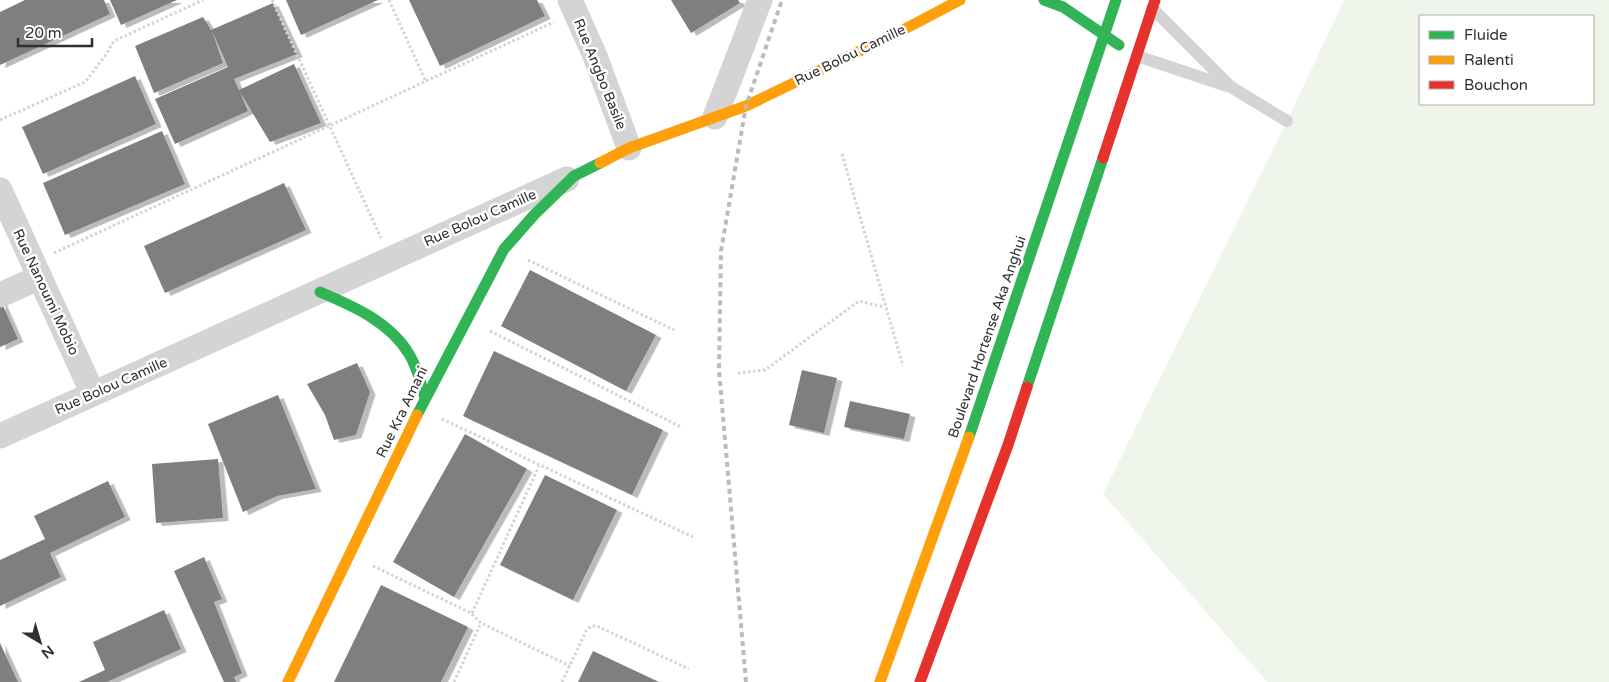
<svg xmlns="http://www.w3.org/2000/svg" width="1609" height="682" font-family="'Varela Round',sans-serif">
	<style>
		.green { fill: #f0f5ec; fill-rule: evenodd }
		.building { fill: #7f7f7f; filter: url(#shadow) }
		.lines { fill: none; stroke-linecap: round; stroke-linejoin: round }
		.path { stroke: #d4d4d4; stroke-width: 3; stroke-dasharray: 2.5 2.5; stroke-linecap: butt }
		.lane { stroke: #d4d4d4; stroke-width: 12 }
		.street { stroke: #d4d4d4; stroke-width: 25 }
		.fast { stroke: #30b455; stroke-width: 11 }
		.slow { stroke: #ff9f0a; stroke-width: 11 }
		.jam { stroke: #e5322d; stroke-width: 11 }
		.rail { stroke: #bbb; stroke-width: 4; stroke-dasharray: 5 4; stroke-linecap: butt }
		.labels { text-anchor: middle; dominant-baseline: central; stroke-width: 5; stroke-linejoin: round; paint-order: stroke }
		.street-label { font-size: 14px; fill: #2f2f2f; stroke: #fff }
	</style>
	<defs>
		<filter id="shadow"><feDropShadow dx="5.5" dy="3" stdDeviation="0" flood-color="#0004"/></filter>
	</defs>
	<rect width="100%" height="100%" fill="#fff"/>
	<path class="green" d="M1344,0H1609V682H1267L1103,494L1287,121ZM1420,16H1593V104H1420Z"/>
	<path class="building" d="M25,0H104L110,14L0,65V12Z
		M110,0H177L121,25Z
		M286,0H378L301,35Z
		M409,0H537L545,16L440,66Z
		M671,0H738L740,3L691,33Z
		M273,3L297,54L234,79L239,90L294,64L321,123L270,142L240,92L248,111L175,144L155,99L228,67L212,31L223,63L154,93L135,46L203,17L211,30Z
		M135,76L156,124L43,174L22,127Z
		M162,131L185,184L65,235L43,183Z
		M284,183L306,230L165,293L144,246Z
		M530,270L656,335L626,391L501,326Z
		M0,299L18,339L0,347Z
		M494,351L663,430L632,495L463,416Z
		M357,363L370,392L356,435L334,440L325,415L307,384Z
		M802,370L837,378L824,433L789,425Z
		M278,395L316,489L277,496L243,512L208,424Z
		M850,401L910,414L904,439L844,427Z
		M465,434L527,469L454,597L393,562Z
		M218,459L223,518L156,523L152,464Z
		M545,475L617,510L573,600L500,565Z
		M108,481L125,517L50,553L61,577L0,606V560L45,539L34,516Z
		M204,557L222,599L214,602L242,673L234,677L236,682H224L174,571Z
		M381,585L468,627L441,682H334Z
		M164,610L181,649L107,682H79L105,670L93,642Z
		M0,643L18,682H0Z
		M593,651L659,682H578Z"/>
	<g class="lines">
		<path class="path" d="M272,0L381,238
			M389,0L426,82
			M0,120L85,82L105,56L114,41L203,0
			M842,154L903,366
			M54,253L554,22
			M528,260L674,330
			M490,331L681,427
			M738,373L765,370L859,301L884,307
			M442,419L693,537
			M373,566L471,613L481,623L570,666
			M472,613L539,466
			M454,682L481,623
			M562,682L586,631L591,626H597L689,669"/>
		<path class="lane" d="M1152,8L1231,87L1287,121
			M1137,56L1227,86"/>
		<path class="street" d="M570,0L595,56L629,148
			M715,117L760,0
			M0,190L93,394
			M0,295L40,277
			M0,436L567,179"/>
		<path class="fast" d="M1044,0L1063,7L1119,45
			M320,292C353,306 390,322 409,354C417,367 421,383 425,398
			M1027,387L1103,158
			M417,415L504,249L534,215L574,176L600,163
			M969,437L1116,0"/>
		<path class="slow" d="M600,163L629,148L746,106L901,31L960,0
			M288,682L417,415
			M880,682L969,437"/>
		<path class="jam" d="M1103,158L1155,0
			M920,682L1008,445L1027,387"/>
		<path class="rail" d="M746,682L719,370L721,251L746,106L782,0"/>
	</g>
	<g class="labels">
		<g class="street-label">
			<text transform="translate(850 55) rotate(-26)">Rue Bolou Camille</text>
			<text transform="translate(600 74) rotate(68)">Rue Angbo Basile</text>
			<text transform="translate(480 218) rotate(-24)">Rue Bolou Camille</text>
			<text transform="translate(46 292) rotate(65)">Rue Nanoumi Mobio</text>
			<text transform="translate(987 337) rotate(-71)">Boulevard Hortense Aka Anghui</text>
			<text transform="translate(111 386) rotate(-24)">Rue Bolou Camille</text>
			<text transform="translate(402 412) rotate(-64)">Rue Kra Amani</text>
		</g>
	</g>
	<rect x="1419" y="15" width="175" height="90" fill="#ffffff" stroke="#acacac"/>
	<rect x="1429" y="31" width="25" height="8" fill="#30b455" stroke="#acacac"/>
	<text x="1464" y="40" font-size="15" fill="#2f2f2f">Fluide</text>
	<rect x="1429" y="56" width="25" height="8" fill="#ff9f0a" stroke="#acacac"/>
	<text x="1464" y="65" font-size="15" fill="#2f2f2f">Ralenti</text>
	<rect x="1429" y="81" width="25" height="8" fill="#e5322d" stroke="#acacac"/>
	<text x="1464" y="90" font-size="15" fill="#2f2f2f">Bouchon</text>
	<g transform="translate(40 642) rotate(142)" stroke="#ffffff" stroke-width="4" paint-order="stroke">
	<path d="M0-4L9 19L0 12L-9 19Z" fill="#2f2f2f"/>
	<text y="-8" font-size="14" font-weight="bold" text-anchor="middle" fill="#2f2f2f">N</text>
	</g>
	<path d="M18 38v8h74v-8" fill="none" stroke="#2f2f2f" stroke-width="2.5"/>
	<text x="25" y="38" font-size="15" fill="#2f2f2f" stroke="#ffffff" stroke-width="4" paint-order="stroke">20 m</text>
</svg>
